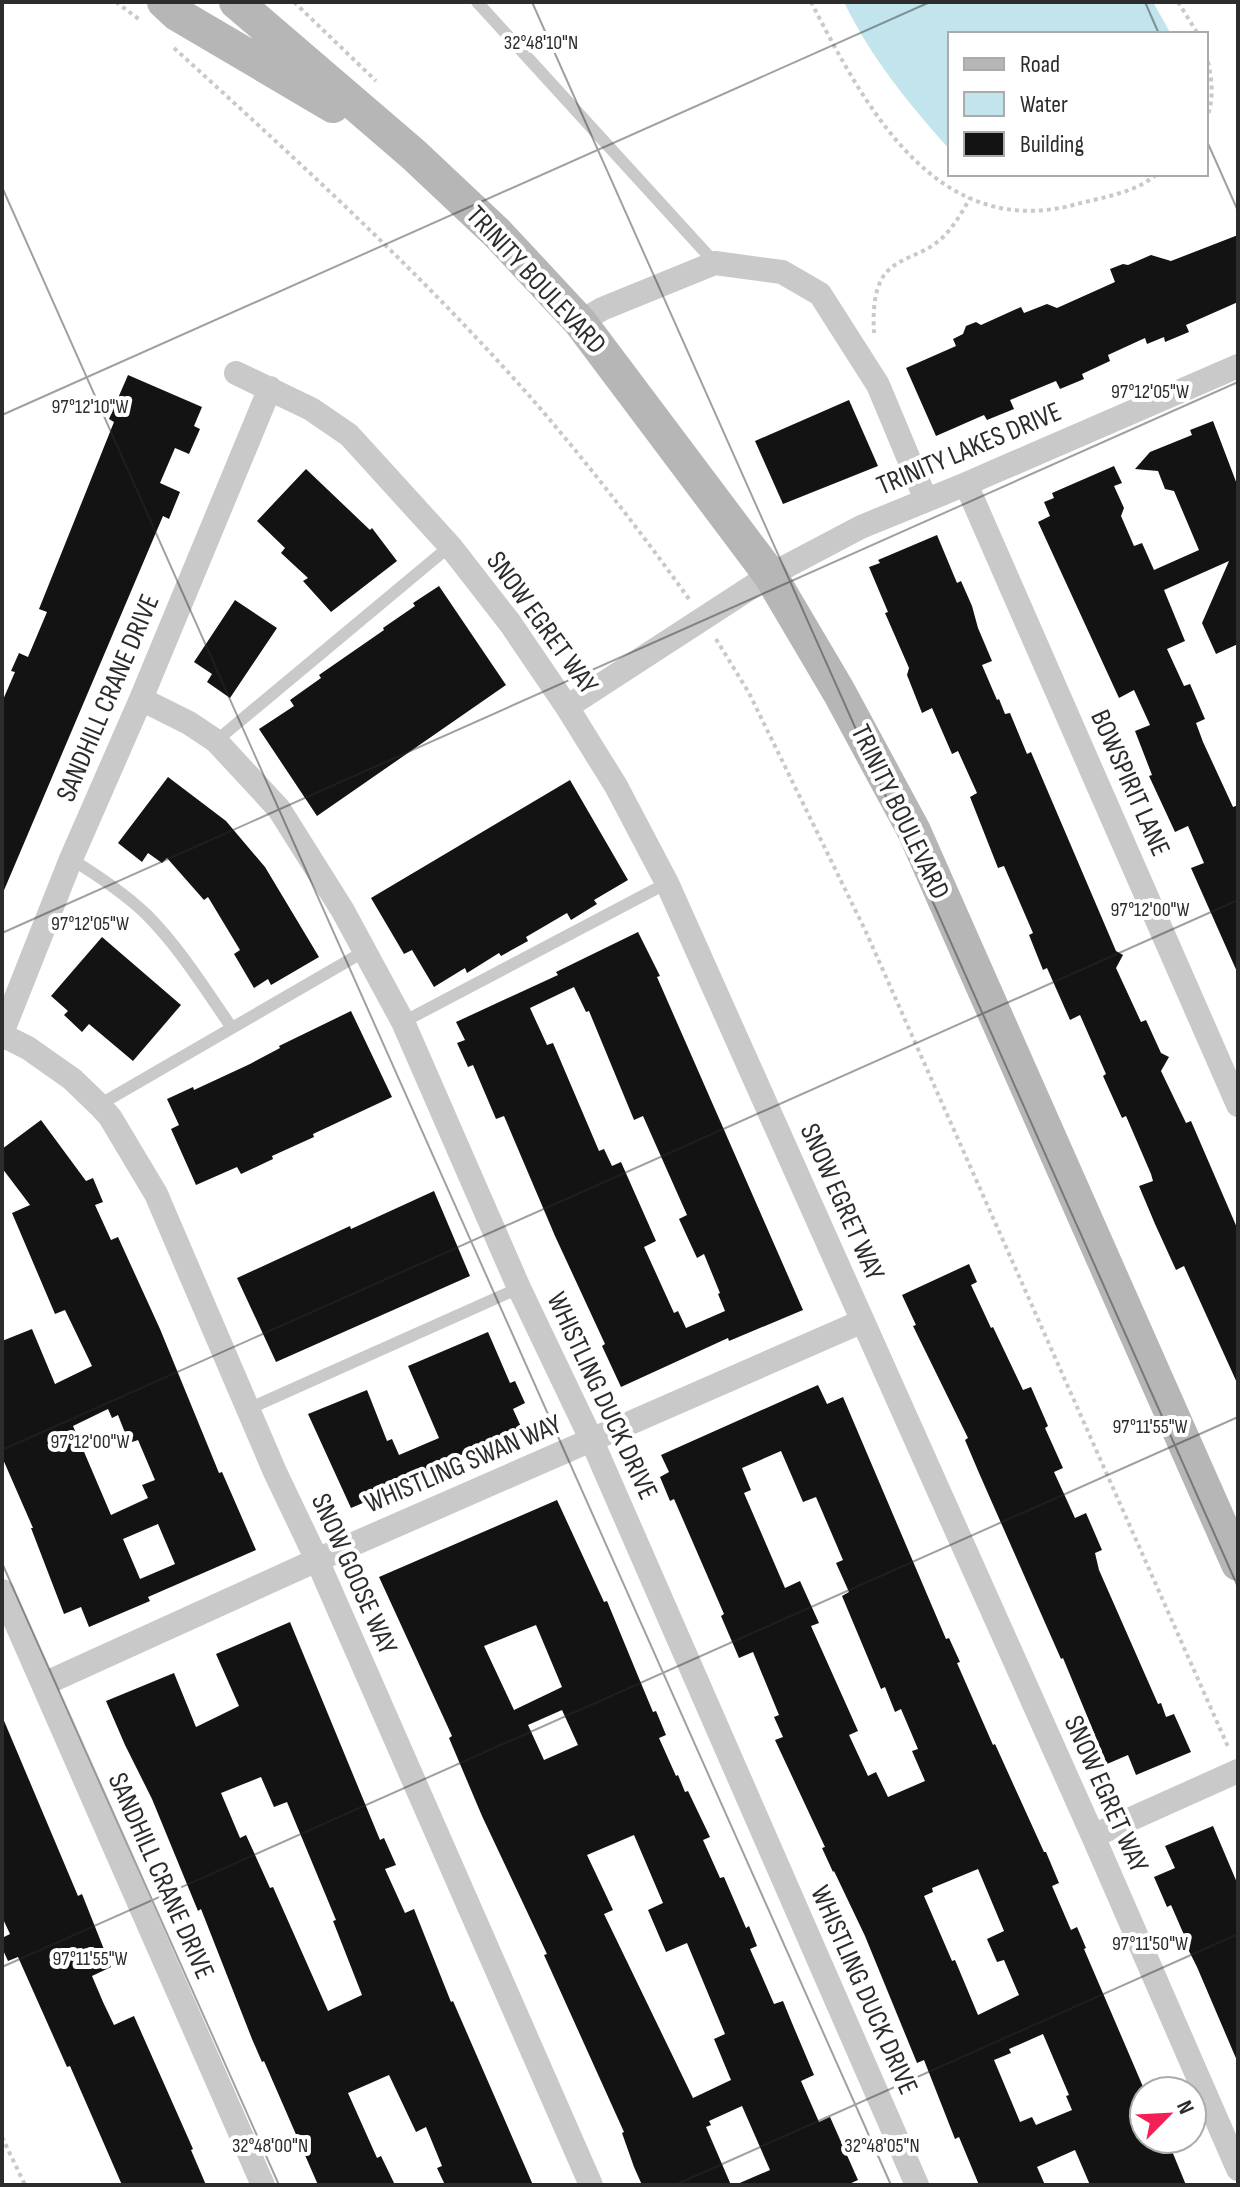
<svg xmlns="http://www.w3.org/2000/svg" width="1240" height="2187" font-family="'Sofia Sans Condensed',sans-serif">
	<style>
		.water { fill: #c2e5ed }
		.building { fill: #131313; fill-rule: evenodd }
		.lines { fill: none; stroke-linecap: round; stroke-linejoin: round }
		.path { stroke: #c9c9c9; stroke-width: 4; stroke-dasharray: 4 4; stroke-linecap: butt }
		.lane { stroke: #c9c9c9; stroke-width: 12 }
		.street { stroke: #c9c9c9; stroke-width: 24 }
		.secondary { stroke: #b6b6b6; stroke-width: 34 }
		.ticks { fill: none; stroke: #2c2c2c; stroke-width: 2; stroke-opacity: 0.45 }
		.labels { text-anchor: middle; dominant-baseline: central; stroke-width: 8; stroke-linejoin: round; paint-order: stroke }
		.street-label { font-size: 28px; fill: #2c2c2c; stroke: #fff }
		.ticks-label { font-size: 20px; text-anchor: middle; fill: #2c2c2c; stroke: #fff; stroke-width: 8; stroke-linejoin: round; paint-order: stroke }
	</style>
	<rect width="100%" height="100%" fill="#fff"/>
	<path class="water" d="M844,2H1153L1171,34H950V150C909,104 871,58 844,2Z"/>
	<path class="building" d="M1238,235V302L1186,325L1189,332L1165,342L1164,337L1147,344L1145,338L1108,355L1110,361L1082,374L1084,379L1060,389L1056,381L1010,400L1014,409L987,420L984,415L936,436L906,368L956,346L953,339L963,334L966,326L976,322L981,325L1021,307L1024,313L1047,304L1057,308L1115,282L1110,269L1123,264L1128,265L1151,255L1171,261Z
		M128,375L202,407L194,426L200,429L189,454L175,448L160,483L180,492L169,519L163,516L2,895V702L15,672L11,671L19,653L28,657L47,612L39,609L114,422L109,419Z
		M849,400L878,466L783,504L755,441Z
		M1213,421L1238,487V644L1216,654L1202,623L1229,561L1164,590L1185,641L1167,649L1184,686L1190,684L1205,719L1196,723L1203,742L1233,807L1238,805V974L1191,868L1204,863L1188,826L1175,832L1149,776L1152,775L1135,731L1150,725L1134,690L1119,698L1038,522L1050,516L1044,502L1054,498L1052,493L1114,466L1122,483L1114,486L1124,508L1121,516L1134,546L1142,543L1154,570L1199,550L1174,491L1165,489L1158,471L1135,469L1150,452L1192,435L1190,430Z
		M306,469L370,530L372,528L397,561L331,612L303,581L308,578L281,553L285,548L257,521Z
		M937,535L957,583L961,581L972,606L978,628L992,661L982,665L997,700L999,699L1005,714L1010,713L1027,754L1031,752L1116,951L1123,955L1116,968L1141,1022L1146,1020L1161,1053L1169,1057L1161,1071L1186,1123L1191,1121L1238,1230V1385L1184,1266L1176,1270L1155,1224L1139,1186L1153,1181L1151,1174L1126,1116L1122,1118L1103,1076L1106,1074L1080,1015L1070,1020L1047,968L1043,970L1029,935L1033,933L1004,866L998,868L970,797L977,793L958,751L952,754L932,708L922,713L907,675L909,668L885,613L888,612L869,567L880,563L878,560Z
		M439,586L506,685L317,816L259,729L294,706L290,700L321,678L319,675L384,630L383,628L415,606L413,603Z
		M235,600L277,628L230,698L207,682L212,674L194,662Z
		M168,777L226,821L265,867L319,957L271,985L268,979L254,988L234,954L240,950L208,897L204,900L167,858L162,863L148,853L142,862L118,843Z
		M570,780L628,880L594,900L597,904L571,920L567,913L526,937L528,941L501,956L499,953L467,973L465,968L434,987L412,950L404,954L371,898Z
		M638,932L660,976L657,977L803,1310L729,1341L728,1338L621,1387L602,1346L605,1344L555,1236L504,1116L496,1119L473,1065L468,1067L457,1043L465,1040L456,1022L558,975L556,972ZM574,987L586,1012L589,1011L634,1120L643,1116L687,1215L679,1219L697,1258L704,1254L720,1293L718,1294L725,1311L686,1328L678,1311L674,1313L644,1247L656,1241L621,1162L612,1166L604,1149L599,1151L553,1043L547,1045L530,1008Z
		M102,937L181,1005L133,1061L89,1024L82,1032L64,1015L68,1011L51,996Z
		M351,1011L392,1097L313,1134L314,1137L272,1156L273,1159L241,1174L237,1167L196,1185L171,1129L179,1125L167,1099L193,1087L194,1090L250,1064L280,1048L279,1046Z
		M41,1120L86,1181L93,1178L103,1202L95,1205L111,1240L118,1237L160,1329L219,1473L222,1472L256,1550L148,1597L150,1601L89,1627L81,1607L64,1614L31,1528H33L2,1457V1341L32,1329L55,1384L92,1366L65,1310L55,1314L12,1213L30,1205L2,1168V1149ZM108,1409L112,1418L118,1415L129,1443L138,1440L155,1480L142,1485L148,1498L111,1515L73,1426ZM158,1524L175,1564L140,1579L123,1539Z
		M434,1191L470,1276L276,1362L237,1278L350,1226L351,1229Z
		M969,1264L977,1282L971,1285L991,1328L993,1327L1023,1390L1031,1387L1048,1426L1045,1428L1063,1468L1054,1472L1075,1518L1086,1513L1102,1550L1095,1553L1099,1570L1158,1704L1161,1703L1166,1717L1174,1714L1191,1752L1136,1775L1128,1755L1107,1764L1063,1658L1061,1659L979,1473L965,1440L968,1438L913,1326L916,1325L902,1295Z
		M488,1332L510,1383L515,1381L525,1403L513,1409L522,1429L419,1473L422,1478L351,1508L308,1414L367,1390L387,1441L392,1439L399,1455L439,1438L408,1366Z
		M818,1385L827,1404L843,1397L946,1639L949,1638L960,1662L957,1663L993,1745L995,1744L1044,1852H1046L1059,1883L1052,1886L1071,1930L1077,1927L1086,1948L1084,1949L1144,2089V2139H1167L1186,2185H1090L1075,2150L1037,2167L1045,2185H979L959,2137L955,2139L924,2060L917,2063L865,1936L834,1871L833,1872L822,1848L825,1847L775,1740L783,1737L774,1717L779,1715L753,1652L739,1658L721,1616L724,1614L674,1499L670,1501L660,1477L669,1472L661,1455ZM781,1451L803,1502L816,1497L843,1560L836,1563L849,1592L842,1596L881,1689L885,1687L895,1712L901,1709L918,1749L912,1751L925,1781L888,1797L876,1772L868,1776L849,1735L858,1731L811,1626L819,1623L800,1581L785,1588L744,1493L751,1490L742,1468ZM978,1869L1004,1931L987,1939L997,1962L1004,1960L1019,1995L978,2015L955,1960L952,1961L924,1896L933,1892L932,1888ZM1043,2034L1069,2095L1066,2096L1072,2110L1036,2125L1032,2117L1020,2122L994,2060L1011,2053L1009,2049Z
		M557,1500L604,1602L607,1601L638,1676L653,1712L656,1711L666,1735L659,1738L676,1776L678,1775L685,1792L688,1791L710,1837L703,1840L720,1878L724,1877L746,1928L749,1926L757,1946L750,1949L774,2004L783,2001L792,2023L814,2075L801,2081L819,2122L830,2117L858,2180L847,2185H735L770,2170L742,2106L709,2121L711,2125L706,2127L731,2185H642L634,2167L622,2133L624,2132L544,1955L547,1954L482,1816L449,1738L452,1736L379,1577ZM536,1625L562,1687L514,1710L484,1646ZM562,1710L578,1745L544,1760L528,1725ZM634,1835L663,1903L648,1910L666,1952L687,1943L725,2034L714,2039L731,2080L693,2098L604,1914L613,1910L587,1855Z
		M290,1622L380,1840L384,1838L396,1865L385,1869L405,1913L414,1909L451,2002L453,2001L533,2185H445L437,2168L442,2166L426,2127L416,2132L389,2075L348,2093L377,2158L381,2156L395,2185H318L264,2061L262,2062L252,2039L201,1909L198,1911L152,1799L125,1745L106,1701L174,1673L196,1727L239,1706L216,1654ZM261,1777L274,1807L287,1802L336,1920L333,1921L362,1995L328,2011L273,1887L270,1888L246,1835L240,1838L221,1793Z
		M2,1716L78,1896L82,1894L111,1967L92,1976L103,2002L114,2025L134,2016L193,2149L191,2150L206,2185H122L70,2066L67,2067L18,1957L8,1961L2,1948V1938L10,1934L2,1917Z
		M1213,1826L1238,1885V2063L1197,1967L1186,1945L1188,1944L1171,1905L1167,1907L1154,1877L1175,1868L1165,1846Z"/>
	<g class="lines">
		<path class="path" d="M116,2L140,20
			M294,2L376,81
			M811,2C865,106 936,243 1077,204C1104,197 1135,193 1157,174
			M1178,2L1198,34
			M174,48C300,163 427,278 539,407C592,469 641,532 689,599
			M1206,54C1212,76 1215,99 1206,120
			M874,333C873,312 873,282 891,268C904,257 922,254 936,243C951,232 961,214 970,198
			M716,639L749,693L866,932L1229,1749
			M2,2137L25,2185"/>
		<path class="lane" d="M477,2L715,263
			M216,741L450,546
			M71,859C97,875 124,893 146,914C180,948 205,989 232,1028
			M403,1022L667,883
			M99,1105L365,951
			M248,1409L519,1288"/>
		<path class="street" d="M580,322L602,309L715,263L782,272L820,294L878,385L926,500
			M236,373L311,409L349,435L450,546L510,623L567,707L616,786L667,883L1093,1836L1238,2169
			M966,484L1238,1105
			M141,699L189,723L216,741L279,809L343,911L403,1022L519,1288L592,1441L917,2185
			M567,707L770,575L861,527L966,484L1238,366
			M2,1033L71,859L141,699L270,388
			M2,1035L28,1048L72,1079L99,1105L110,1117L156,1194L275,1472L317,1560L591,2185
			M2,1591L263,2185
			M44,1684L317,1560L863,1321
			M1093,1836L1238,1771"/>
		<path class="secondary" d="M164,2L177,14L333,106
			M236,2L413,154L498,234L580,322L770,575L839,692L914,831L1238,1564"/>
	</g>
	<path class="ticks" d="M532,2L1238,1587M1145,2L1159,34M1206,139L1238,211M2,187L891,2185M2,415L930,2M2,933L1238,382M2,1450L1238,900M2,1563L279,2185M2,1967L1238,1417M675,2185L1238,1934"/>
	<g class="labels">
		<g class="street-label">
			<text transform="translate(536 280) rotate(47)">TRINITY BOULEVARD</text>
			<text transform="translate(969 449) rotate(-23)">TRINITY LAKES DRIVE</text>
			<text transform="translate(542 623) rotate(54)">SNOW EGRET WAY</text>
			<text transform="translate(108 698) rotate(-67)">SANDHILL CRANE DRIVE</text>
			<text transform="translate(1130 783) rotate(66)">BOWSPIRIT LANE</text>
			<text transform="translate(900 812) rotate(64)">TRINITY BOULEVARD</text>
			<text transform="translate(842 1202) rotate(66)">SNOW EGRET WAY</text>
			<text transform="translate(602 1396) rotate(65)">WHISTLING DUCK DRIVE</text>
			<text transform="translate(463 1464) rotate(-23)">WHISTLING SWAN WAY</text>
			<text transform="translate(354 1574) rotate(66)">SNOW GOOSE WAY</text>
			<text transform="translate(1106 1794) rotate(66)">SNOW EGRET WAY</text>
			<text transform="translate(161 1876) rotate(66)">SANDHILL CRANE DRIVE</text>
			<text transform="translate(864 1990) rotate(66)">WHISTLING DUCK DRIVE</text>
		</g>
	</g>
	<g class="ticks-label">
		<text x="541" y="49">32°48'10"N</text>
		<text x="1150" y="398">97°12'05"W</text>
		<text x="90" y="413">97°12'10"W</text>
		<text x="1150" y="916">97°12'00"W</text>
		<text x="90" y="930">97°12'05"W</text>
		<text x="1150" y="1433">97°11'55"W</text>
		<text x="90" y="1448">97°12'00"W</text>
		<text x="1150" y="1950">97°11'50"W</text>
		<text x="90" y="1965">97°11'55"W</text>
		<text x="270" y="2152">32°48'00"N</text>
		<text x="882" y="2152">32°48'05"N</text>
	</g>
	<rect width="1240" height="2187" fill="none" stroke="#2c2c2c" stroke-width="8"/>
	<rect x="948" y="32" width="260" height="144" fill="#ffffff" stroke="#ababab" stroke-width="2"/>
	<rect x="964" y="58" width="40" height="12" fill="#b6b6b6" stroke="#ababab" stroke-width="2"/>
	<text x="1020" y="72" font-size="24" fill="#2c2c2c">Road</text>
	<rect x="964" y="92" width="40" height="24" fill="#c2e5ed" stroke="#ababab" stroke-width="2"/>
	<text x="1020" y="112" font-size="24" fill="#2c2c2c">Water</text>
	<rect x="964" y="132" width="40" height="24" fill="#131313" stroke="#ababab" stroke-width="2"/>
	<text x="1020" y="152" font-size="24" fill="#2c2c2c">Building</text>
	<g transform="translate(1168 2115) rotate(66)"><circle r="38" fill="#ffffff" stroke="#ababab" stroke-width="2"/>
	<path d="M0-6L14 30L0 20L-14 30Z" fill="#f31f56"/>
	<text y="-12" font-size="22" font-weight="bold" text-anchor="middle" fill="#2c2c2c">N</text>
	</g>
</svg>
